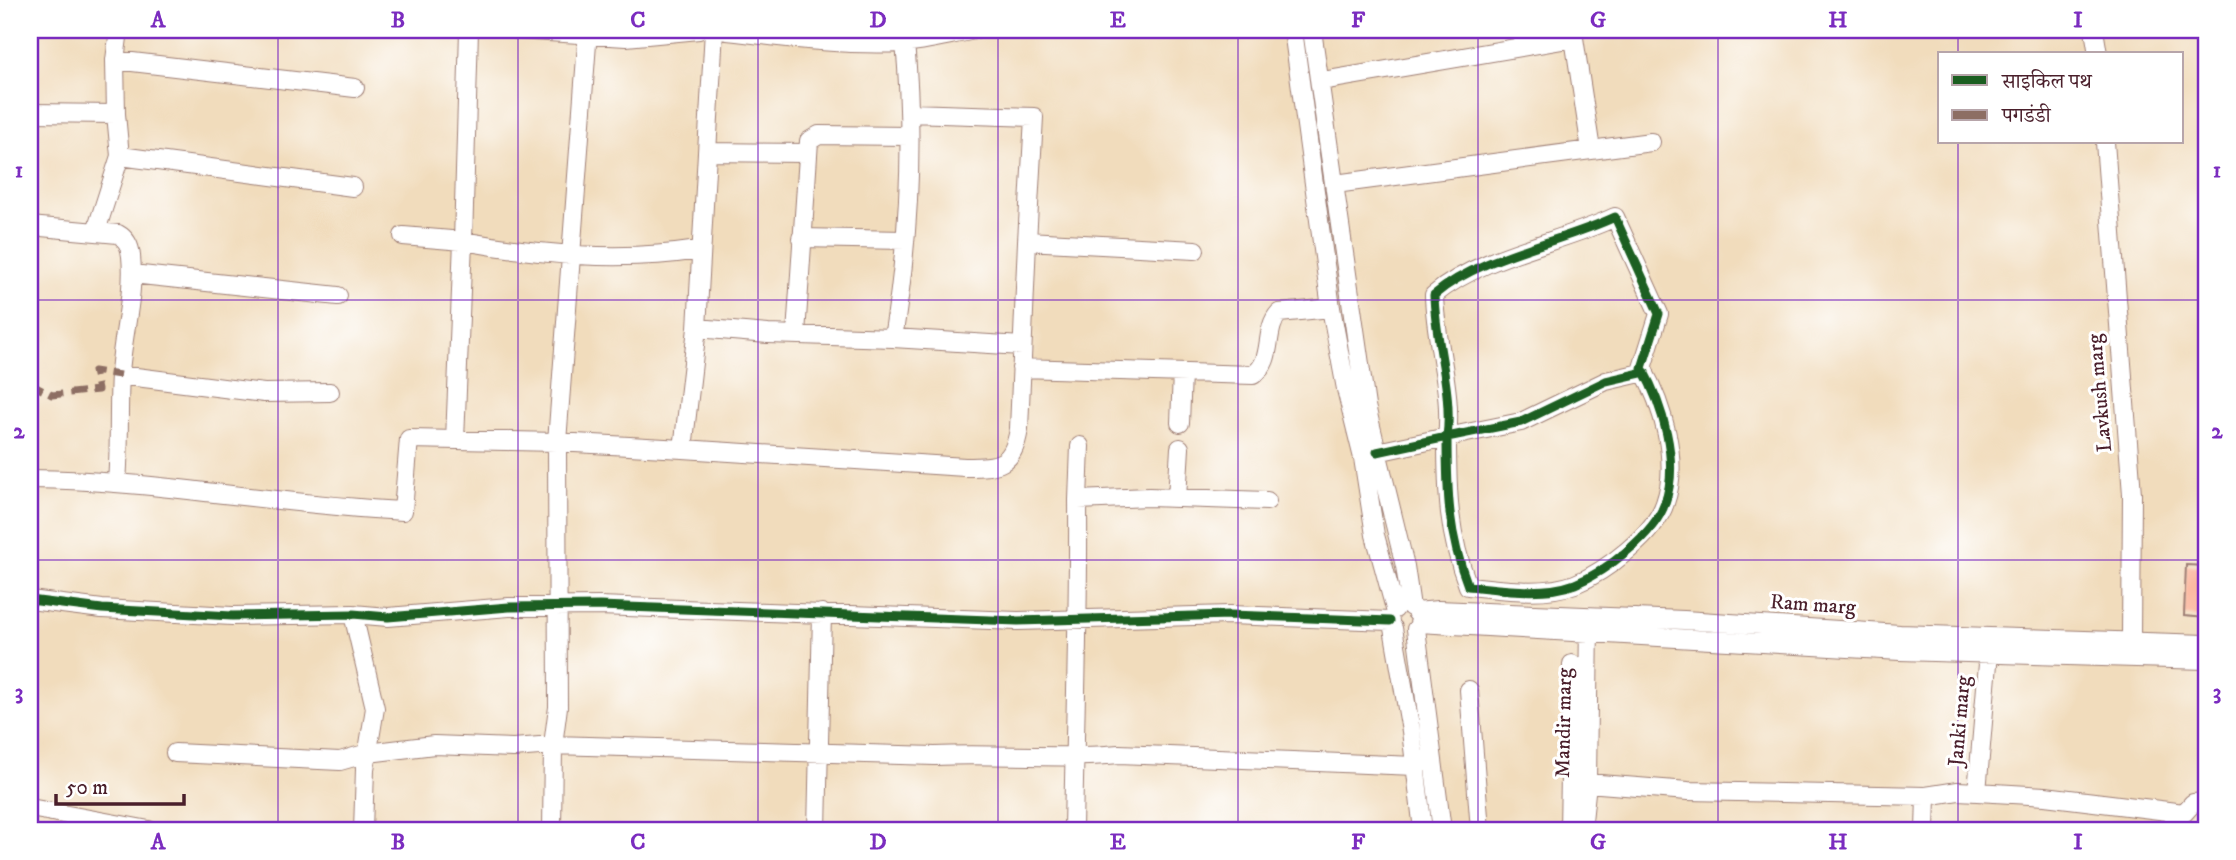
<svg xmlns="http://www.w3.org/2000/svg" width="2236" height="860" font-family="'IM FELL DW Pica','Noto Serif Devanagari',serif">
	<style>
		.building { fill: #faab8e }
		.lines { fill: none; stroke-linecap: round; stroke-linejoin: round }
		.minor-casing { stroke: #9e7e74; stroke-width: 20 }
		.minor { stroke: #fff; stroke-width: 18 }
		.quiet { stroke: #8d6e63; stroke-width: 7; stroke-dasharray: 14 7; stroke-linecap: butt }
		.cycleway-casing { stroke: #fff; stroke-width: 13 }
		.cycleway { stroke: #1b5e20; stroke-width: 9 }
		.grid { fill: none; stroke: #7b2cbf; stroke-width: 2; stroke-opacity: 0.55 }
		.labels { text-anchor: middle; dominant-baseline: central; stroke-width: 6; stroke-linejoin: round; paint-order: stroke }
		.street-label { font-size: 21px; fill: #4a1f2b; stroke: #fff }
		.neatline { fill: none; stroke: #7b2cbf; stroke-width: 2.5 }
		.grid-label { font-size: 23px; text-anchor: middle; font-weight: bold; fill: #7b2cbf }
	</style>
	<rect width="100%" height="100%" fill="#fff"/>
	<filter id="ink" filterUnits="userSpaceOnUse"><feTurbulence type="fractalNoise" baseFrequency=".0143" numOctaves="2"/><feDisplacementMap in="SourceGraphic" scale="14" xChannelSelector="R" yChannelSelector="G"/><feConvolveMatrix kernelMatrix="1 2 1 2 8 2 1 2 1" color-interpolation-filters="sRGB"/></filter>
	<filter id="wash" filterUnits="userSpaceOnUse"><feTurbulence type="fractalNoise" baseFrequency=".00686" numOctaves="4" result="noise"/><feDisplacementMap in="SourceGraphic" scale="28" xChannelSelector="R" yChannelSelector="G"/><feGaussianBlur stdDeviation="1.57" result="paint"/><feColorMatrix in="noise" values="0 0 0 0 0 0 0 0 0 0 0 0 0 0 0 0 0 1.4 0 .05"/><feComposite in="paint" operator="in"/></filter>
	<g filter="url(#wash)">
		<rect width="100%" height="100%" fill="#f1dcbc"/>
		<g id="blocks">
			<path class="building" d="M2186,565L2206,566V618L2184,616Z"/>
		</g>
	</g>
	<g filter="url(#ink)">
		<use href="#blocks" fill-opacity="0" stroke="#9e7e74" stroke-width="2"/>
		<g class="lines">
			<defs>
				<path id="minor" d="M469,30L463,241C541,255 620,262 699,250
					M517,30L626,37L699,30
					M714,30L697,328L683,449L965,467C999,467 1013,466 1019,429L1027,241L1195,250
					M719,30C780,37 841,46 902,43C927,41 952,34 976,30
					M1293,30L1331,308L1346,389L1363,458L1375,535L1395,609
					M1312,30L1366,406L1405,566L1411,607
					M2094,30L2098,54
					M115,60L355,88
					M1322,81L1574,38L1573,30
					M30,113L116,114L120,156L353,187
					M910,113L1034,117L1027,241
					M116,114L115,60L119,30
					M2105,142L2132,494L2131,640
					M1591,150L1651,142
					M707,152L808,153
					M1335,184L1591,150L1574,38
					M30,226L118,234C127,239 130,246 131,256C135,295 122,336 120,374C118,410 120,446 117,482
					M96,231L120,156
					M403,236L463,241L455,440
					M801,238L905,240
					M132,274L338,296
					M697,328L768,334L893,338C909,241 914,140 905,42
					M796,334L809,141L819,135L909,136
					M893,338L1022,346
					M1021,368L1253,375C1275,361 1263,330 1279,313L1331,308
					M120,375L264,393L330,392
					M1180,423L1182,373
					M1377,452L1447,437C1447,492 1448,534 1468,586C1501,589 1543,596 1575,584C1605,572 1655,534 1665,503C1680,461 1662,404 1642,368L1659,314L1615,217C1560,243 1481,255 1434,295C1435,342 1453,391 1447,437L1521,422L1606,381L1645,372
					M30,479C155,480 278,505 403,511L409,439L557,442L683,449
					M1177,498L1180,448
					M1078,500L1080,446
					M30,600L102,609L232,616L353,614L388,617L509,607L599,606L1018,621L1230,615L1390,621
					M1416,612L1438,610L1684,620L1900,634L2206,644
					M353,614L375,708L365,769L363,830
					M1419,623L1900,651L2206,660
					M1393,628L1411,731L1423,830
					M1416,629L1442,830
					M1469,690L1480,830
					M175,753L340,761L368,753L434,745L513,748L553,745L935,756C997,753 1058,760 1119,754L1415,766L1431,756
					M1587,783L1688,791L1926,796
					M1977,792L2045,796L2184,813L2193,803L2206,802
					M30,808L149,830
					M552,830L553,745L558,707L557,442L588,30
					M817,830L822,613
					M1073,830C1075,720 1079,610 1078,500L1149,497L1267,501
					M1569,830L1572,664
					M1582,830L1587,783L1589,621
					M1925,830L1926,796L1958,791L1977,792L1989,652"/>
			</defs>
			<use href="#minor" class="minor-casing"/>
			<use href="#minor" class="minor"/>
			<path class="quiet" d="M30,384L52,395L98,390L94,371L120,375"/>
			<defs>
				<path id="cycleway" d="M1377,452L1447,437C1447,492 1448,534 1468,586C1501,589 1543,596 1575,584C1605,572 1655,534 1665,503C1680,461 1662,404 1642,368L1659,314L1615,217C1560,243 1481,255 1434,295C1435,342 1453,391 1447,437L1521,422L1606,381L1645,372
					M30,600L102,609L232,616L353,614L388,617L509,607L599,606L1018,621L1230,615L1390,621"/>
			</defs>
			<use href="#cycleway" class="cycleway-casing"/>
			<use href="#cycleway" class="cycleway"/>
		</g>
	</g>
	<path class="grid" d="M278,30V830M518,30V830M758,30V830M998,30V830M1238,30V830M1478,30V830M1718,30V830M1958,30V54M1958,142V830M30,300H2206M30,560H2206"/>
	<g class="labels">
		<g class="street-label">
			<text transform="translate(2100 393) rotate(-95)">Lavkush marg</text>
			<text transform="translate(1813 605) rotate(4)">Ram marg</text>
			<text transform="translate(1960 721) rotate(-85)">Janki marg</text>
			<text transform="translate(1564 723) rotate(-89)">Mandir marg</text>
		</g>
	</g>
	<rect width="2236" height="860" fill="none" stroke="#fff" stroke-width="77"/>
	<rect x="1938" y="52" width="245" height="91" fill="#ffffff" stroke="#b7a5aa" stroke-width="2"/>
	<rect x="1952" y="75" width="35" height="10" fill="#1b5e20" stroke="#b7a5aa" stroke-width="2"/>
	<text x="2002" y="88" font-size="21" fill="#4a1f2b">साइकिल पथ</text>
	<rect x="1952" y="110" width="35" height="10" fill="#8d6e63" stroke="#b7a5aa" stroke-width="2"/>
	<text x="2002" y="122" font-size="21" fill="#4a1f2b">पगडंडी</text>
	<path d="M56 794v10h128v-10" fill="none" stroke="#4a1f2b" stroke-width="3.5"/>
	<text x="66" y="794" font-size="21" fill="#4a1f2b" stroke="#ffffff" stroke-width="5" paint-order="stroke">50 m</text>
	<rect x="38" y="38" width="2160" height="784" class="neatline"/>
	<g class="grid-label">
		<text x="158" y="27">A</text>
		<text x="398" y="27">B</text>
		<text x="638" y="27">C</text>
		<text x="878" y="27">D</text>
		<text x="1118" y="27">E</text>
		<text x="1358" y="27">F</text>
		<text x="1598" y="27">G</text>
		<text x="1838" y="27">H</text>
		<text x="2078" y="27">I</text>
		<text x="19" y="177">1</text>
		<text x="2217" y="177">1</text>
		<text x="19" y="438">2</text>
		<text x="2217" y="438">2</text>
		<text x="19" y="699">3</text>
		<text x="2217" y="699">3</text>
		<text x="158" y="849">A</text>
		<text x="398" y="849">B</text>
		<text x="638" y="849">C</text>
		<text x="878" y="849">D</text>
		<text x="1118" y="849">E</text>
		<text x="1358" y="849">F</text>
		<text x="1598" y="849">G</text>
		<text x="1838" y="849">H</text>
		<text x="2078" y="849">I</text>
	</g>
</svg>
